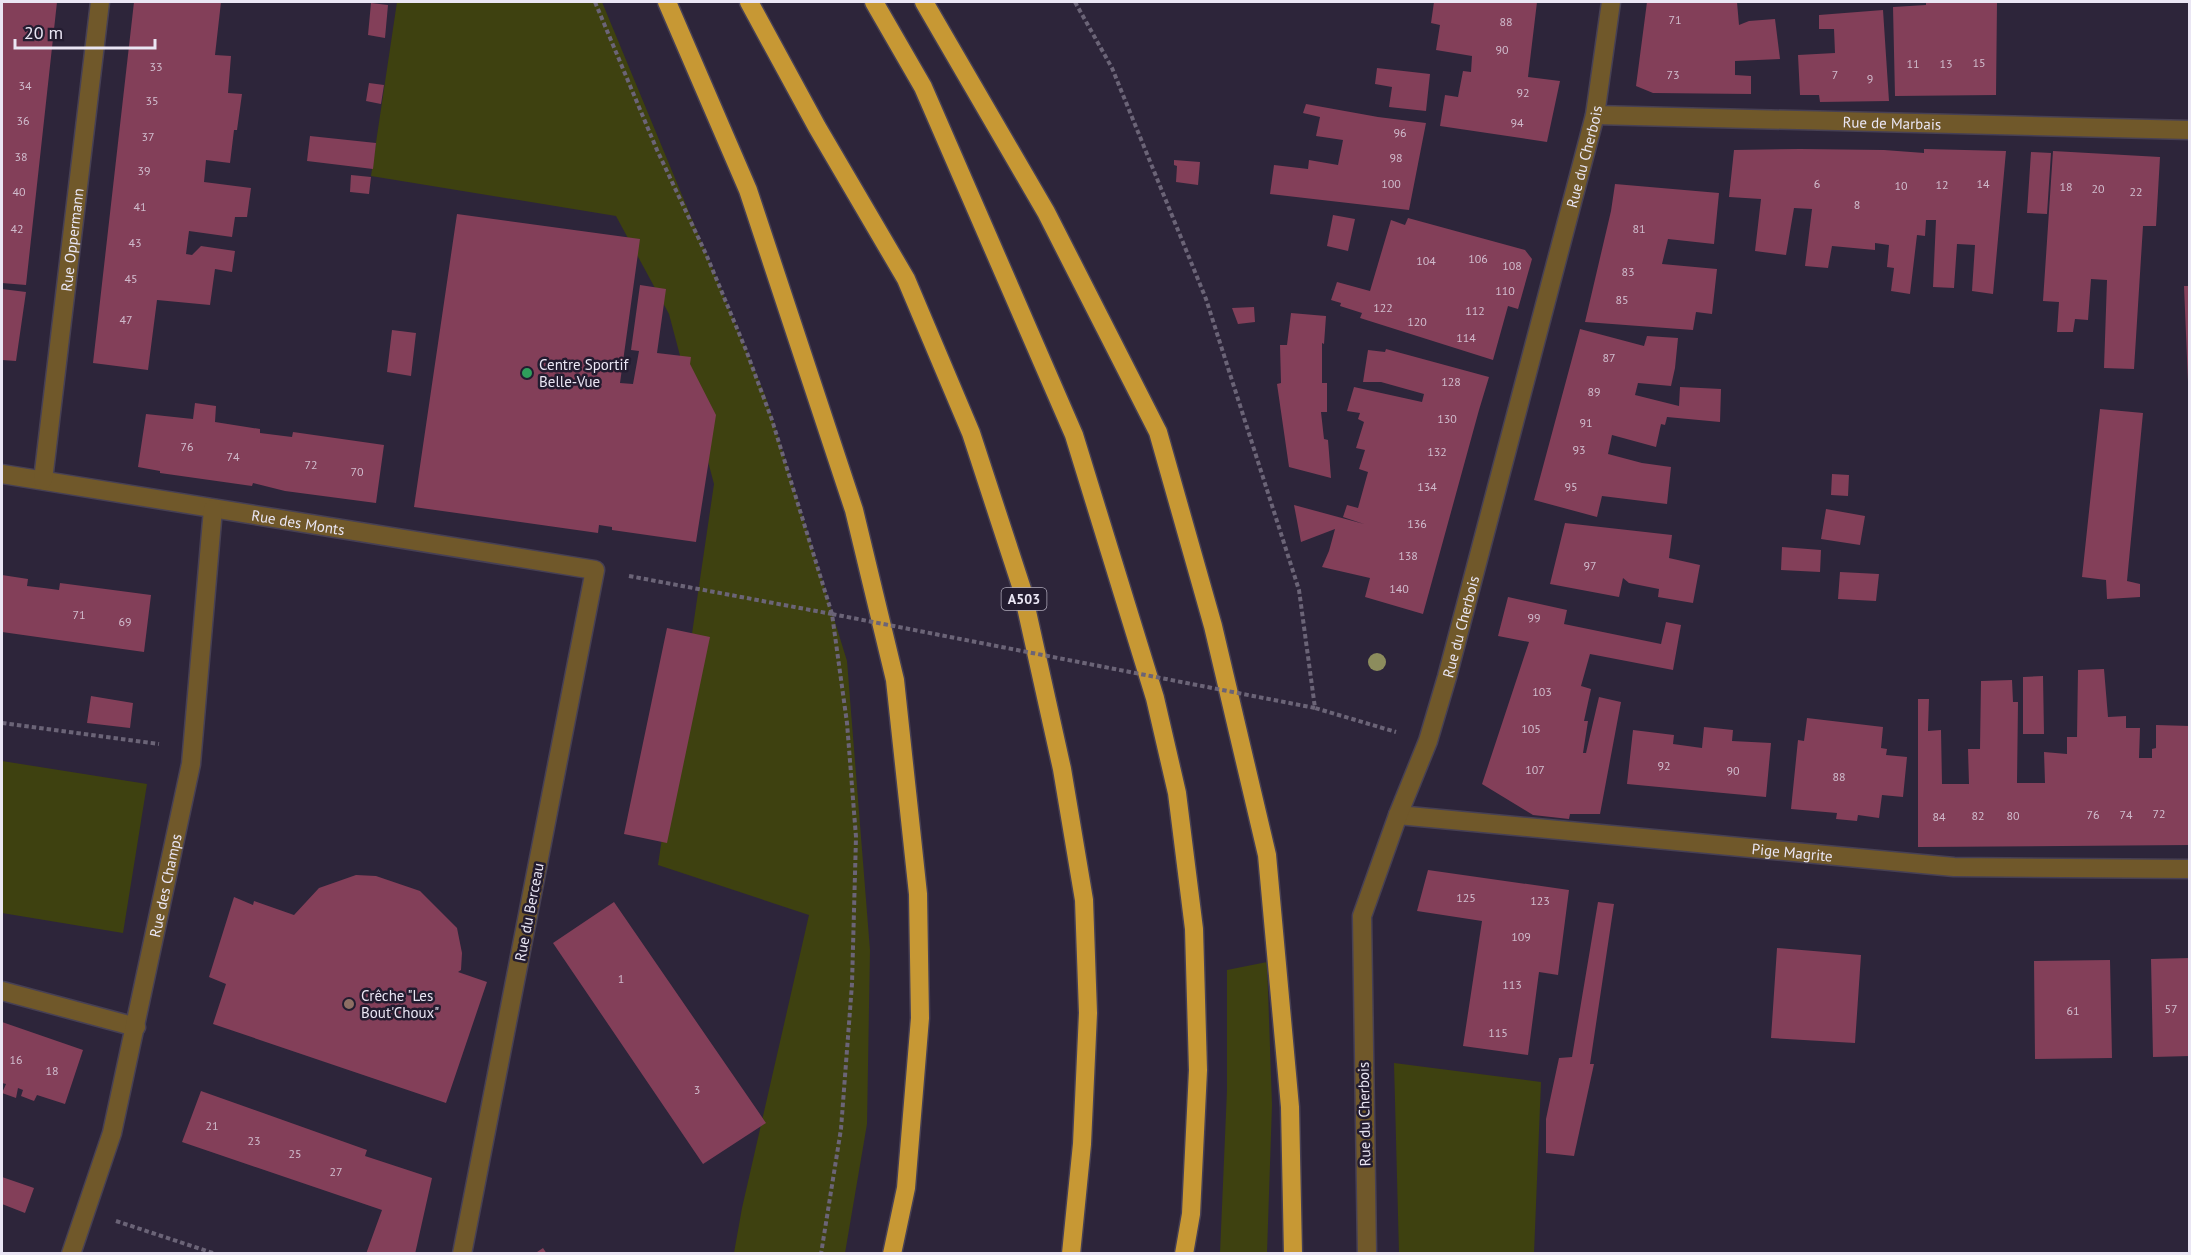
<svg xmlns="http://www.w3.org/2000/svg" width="2191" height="1255" font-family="'PT Sans',sans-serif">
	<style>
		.green { fill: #3e4110 }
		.building { fill: #833f59 }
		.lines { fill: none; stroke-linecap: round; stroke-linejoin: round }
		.minor-casing { stroke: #474054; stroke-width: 21 }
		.highway-casing { stroke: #474054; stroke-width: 21 }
		.path { stroke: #6b6477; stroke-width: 4; stroke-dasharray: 4.5 3; stroke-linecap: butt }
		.minor { stroke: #70582a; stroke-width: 18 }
		.highway { stroke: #c79834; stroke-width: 18 }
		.path-bridge { stroke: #6b6477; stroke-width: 4; stroke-dasharray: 4.5 3; stroke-linecap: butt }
		.tree { fill: #8c8c5d }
		.leisure-dot { fill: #2e9e5b; stroke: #231c30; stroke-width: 2 }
		.education-dot { fill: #8d6e63; stroke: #231c30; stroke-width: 2 }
		.labels { text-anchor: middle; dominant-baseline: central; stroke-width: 5; stroke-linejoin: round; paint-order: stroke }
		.number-label { font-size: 12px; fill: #d0bccd }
		.shield { fill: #231c30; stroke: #aea9b9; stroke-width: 1.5 }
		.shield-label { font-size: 14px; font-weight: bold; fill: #eae6f4 }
		.street-label { font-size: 15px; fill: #eae6f4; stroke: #231c30 }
		.poi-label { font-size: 15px; fill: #eae6f4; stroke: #231c30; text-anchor: start }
	</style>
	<rect width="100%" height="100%" fill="#2d253a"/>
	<path class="green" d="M397,2H602L766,398L847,661L870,950L867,1124L845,1253H734L742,1208L809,915L658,865L714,484L669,314L616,216L371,176Z
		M2,761L147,784L123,933L2,913Z
		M1267,962L1272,1105L1267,1253H1220L1227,1090V970Z
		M1394,1063L1541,1082L1534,1253H1399Z"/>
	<path class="building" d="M2,2H57L26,285L2,283Z
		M134,2H221L215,55L231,56L228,93L242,94L237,130H234L230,163L206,160L204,182L251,188L247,217H235L232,237L189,231L186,254L192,255L201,246L235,251L232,272L215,269L210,305L157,300L148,370L93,363Z
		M1434,2H1537L1528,77L1560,81L1547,142L1440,126L1445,95L1458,97L1463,71L1471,72L1472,56L1436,50L1440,25L1431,23Z
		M1647,2H1737L1739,25L1749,21L1775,19L1780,59L1735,61V75L1751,76V94L1653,93L1636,86Z
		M1926,2H1997L1996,95L1895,96L1893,7L1926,5Z
		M371,3L388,5L385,38L368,35Z
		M1883,10L1889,101L1820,102L1819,95H1800L1798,55L1835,53L1834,29H1819V15Z
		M1377,68L1430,74L1426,111L1389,107L1392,87L1375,84Z
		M369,83L384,85L381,104L366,101Z
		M1306,104L1378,117L1426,123L1409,210L1270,194L1274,165L1308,169L1309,160L1338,165L1343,140L1316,136L1320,117L1303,113Z
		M310,136L376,143L373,169L307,161Z
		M1800,149L1884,150L1924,153V149L2006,151L1993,294L1972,291L1975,245L1957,244L1954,288L1933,287L1936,220H1926L1925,236L1917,235L1910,294L1891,291L1894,268L1887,267L1889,245L1875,243V250L1832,246L1828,268L1805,266L1812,209L1794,208L1786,255L1755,251L1761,199L1729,197L1734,150Z
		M2053,151L2160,157L2156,226H2143L2134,369L2104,368L2107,280L2091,279L2088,320L2075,319L2073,332H2057L2059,302L2043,301Z
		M2031,152L2051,153L2047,214L2027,213Z
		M1174,160L1200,162L1198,185L1176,182L1177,166L1174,165Z
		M351,175L371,177L369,194L350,192Z
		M1615,184L1719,193L1714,244L1668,239L1662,264L1717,269L1712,314L1696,312L1693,330L1585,322L1611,211Z
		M457,214L640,239L620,383L633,384L639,351L631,350L640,285L666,289L657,353L691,357L690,364L716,415L696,542L612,530V527L599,525L598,533L414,507Z
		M1333,215L1355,219L1348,251L1327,246Z
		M1408,218L1525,250L1532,259L1518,309L1508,306L1493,360L1360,318L1362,313L1340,306L1341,303L1331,300L1337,282L1370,291L1391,220L1405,225Z
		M2184,286H2190V382H2188Z
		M2,289L26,292L16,361L2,360Z
		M1254,307L1255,322L1238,324L1232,308Z
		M1291,313L1326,316L1324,344L1322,343V383H1327V412H1321L1324,439L1328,440L1331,478L1289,467L1277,384L1281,383L1280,345H1287Z
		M1580,329L1644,346L1647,336L1678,338L1675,368L1671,386L1638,383L1635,395L1679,406L1680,387L1721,389L1720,422L1667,417L1665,425L1661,424L1656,447L1612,435L1608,454L1642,463L1671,467L1667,504L1602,496L1597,517L1534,500Z
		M392,330L416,333L411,376L387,372Z
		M1386,349L1489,377L1479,410L1423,614L1365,597L1370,578L1322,567L1329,551L1335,529L1301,542L1294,505L1364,524L1343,517L1347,505L1358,508L1368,472L1359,469L1365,450L1356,448L1364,422L1358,419L1360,413L1347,411L1354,387L1422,402L1424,394L1381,382H1363L1368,350L1385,352Z
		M195,403L216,406L215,422L260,429V433L292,437L293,432L384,445L376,503L285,491L253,483L252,486L160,473V471L138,467L146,414L193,419Z
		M2100,409L2143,413L2127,581L2140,584V597L2107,599L2106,580L2082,577Z
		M1832,474L1849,475L1848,496L1831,495Z
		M1826,509L1865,516L1860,545L1821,539Z
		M1565,523L1672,535L1669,558L1700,565L1693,603L1658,597L1659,589L1629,583L1623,578L1619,597L1550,584Z
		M1782,547L1821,550L1820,572L1781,570Z
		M1840,572L1879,574L1876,601L1838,599Z
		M2,575L28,579L27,586L44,588L59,590L60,583L151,595L144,652L2,632Z
		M1508,597L1567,610L1564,624L1661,644L1666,622L1681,625L1673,670L1590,654L1581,686L1591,689L1584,721H1588L1583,753H1586L1599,697L1621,702L1600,814H1570L1569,819L1533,815L1482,784L1529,642L1498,636Z
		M667,628L710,637L667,843L624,834Z
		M2104,669L2108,717L2126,716V728H2140L2139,758H2152V749L2156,748V725L2190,726V845L1918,847V699H1929L1928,731L1941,730L1942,784H1969L1968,749H1980L1981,681L2012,680L2013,702H2018L2017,783H2045L2044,752L2067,754V737H2077L2078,670Z
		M2043,676L2044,734H2023V677Z
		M91,696L133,703L130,728L87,723Z
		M1807,718L1883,727L1881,748L1887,749L1886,755L1907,757L1903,797L1882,795L1879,818L1858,815L1857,821L1836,819L1837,813L1791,809L1798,740L1804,741Z
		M1704,727L1733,730L1732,741L1771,743L1766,797L1627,784L1633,730L1674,735L1673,744L1702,748Z
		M1428,870L1569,890L1558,975L1539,972L1528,1055L1463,1046L1482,921L1417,911Z
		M356,875L376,876L420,891L457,928L462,953L461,970L458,972L487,982L446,1103L213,1024L226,984L209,977L234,897L253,905L254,901L294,915L319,888Z
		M614,902L766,1123L703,1164L553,943Z
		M1598,902L1614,904L1590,1064H1594L1574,1156L1546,1153V1119L1559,1058L1572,1057Z
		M1777,948L1861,955L1855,1043L1771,1038Z
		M2190,958V1056L2153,1057L2151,959Z
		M2110,960L2112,1058L2035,1059L2034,961Z
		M2,1022L83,1050L65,1104L37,1095L34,1101L21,1096L23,1090L18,1088L16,1098L2,1093L6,1084L2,1083Z
		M201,1091L367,1150L365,1156L432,1178L415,1254H366L382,1210L182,1142Z
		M2,1177L34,1188L25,1213L2,1204Z
		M543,1248L547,1254H534Z"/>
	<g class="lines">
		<defs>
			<g id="minor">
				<path id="s1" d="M1595,115L2190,130"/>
				<path id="s2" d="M2,474L595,570L462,1254"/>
				<path id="s3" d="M43,480L100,2"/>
				<path id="s4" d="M1398,815L1954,867L2190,869"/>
				<path d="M2,991L136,1027"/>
				<path id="s5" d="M71,1254L112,1133L191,764L213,509"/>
				<path id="s6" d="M1367,1254L1362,916L1398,815L1428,741L1447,677L1595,115L1611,2"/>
			</g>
			<path id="highway" d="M667,2L748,190L854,510L895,680L918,894L920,1018L906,1188L892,1254
				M749,2L817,127L906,279L971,433L1022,589L1062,769L1084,900L1088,1013L1082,1144L1071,1254
				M874,2L923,87L1074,435L1155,698L1177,793L1194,929L1198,1070L1191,1214L1184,1254
				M924,2L1046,212L1158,432L1213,626L1267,855L1290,1107L1293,1254"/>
		</defs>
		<use href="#minor" class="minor-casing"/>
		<use href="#highway" class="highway-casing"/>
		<path class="path" d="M595,2L657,150L706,254L746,350L772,420L832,614L847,723L856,837L852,984L841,1129L821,1254
			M1075,2L1112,68L1206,299L1299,590L1315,708L1396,732
			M629,576L832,614
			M2,723L159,744
			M116,1221L216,1254"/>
		<use href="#minor" class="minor"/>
		<use href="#highway" class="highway"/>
		<path class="path-bridge" d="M832,614L1315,708"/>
	</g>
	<circle class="tree" cx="1377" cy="662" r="9"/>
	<circle class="leisure-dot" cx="527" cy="373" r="6"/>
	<circle class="education-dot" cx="349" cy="1004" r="6"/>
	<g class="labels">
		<g class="number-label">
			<text x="1675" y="19">71</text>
			<text x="1506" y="21">88</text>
			<text x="1502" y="49">90</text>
			<text x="1979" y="62">15</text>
			<text x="1913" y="63">11</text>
			<text x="1946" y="63">13</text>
			<text x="156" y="66">33</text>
			<text x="1673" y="74">73</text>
			<text x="1835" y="74">7</text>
			<text x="1870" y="78">9</text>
			<text x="25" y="85">34</text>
			<text x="1523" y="92">92</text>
			<text x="152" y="100">35</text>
			<text x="23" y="120">36</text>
			<text x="1517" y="122">94</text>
			<text x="1400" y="132">96</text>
			<text x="148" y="136">37</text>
			<text x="21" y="156">38</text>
			<text x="1396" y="157">98</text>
			<text x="144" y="170">39</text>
			<text x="1391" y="183">100</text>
			<text x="1817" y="183">6</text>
			<text x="1983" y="183">14</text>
			<text x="1942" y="184">12</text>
			<text x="1901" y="185">10</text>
			<text x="2066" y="186">18</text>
			<text x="2098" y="188">20</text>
			<text x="19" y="191">40</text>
			<text x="2136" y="191">22</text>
			<text x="1857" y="204">8</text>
			<text x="140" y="206">41</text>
			<text x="17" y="228">42</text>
			<text x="1639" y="228">81</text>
			<text x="135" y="242">43</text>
			<text x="1478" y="258">106</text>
			<text x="1426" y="260">104</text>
			<text x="1512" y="265">108</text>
			<text x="1628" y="271">83</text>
			<text x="131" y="278">45</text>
			<text x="1505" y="290">110</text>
			<text x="1622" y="299">85</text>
			<text x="1383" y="307">122</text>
			<text x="1475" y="310">112</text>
			<text x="126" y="319">47</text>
			<text x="1417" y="321">120</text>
			<text x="1466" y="337">114</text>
			<text x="1609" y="357">87</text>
			<text x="1451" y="381">128</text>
			<text x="1594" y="391">89</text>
			<text x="1447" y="418">130</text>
			<text x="1586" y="422">91</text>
			<text x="187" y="446">76</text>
			<text x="1579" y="449">93</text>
			<text x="1437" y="451">132</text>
			<text x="233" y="456">74</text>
			<text x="311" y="464">72</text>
			<text x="357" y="471">70</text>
			<text x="1427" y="486">134</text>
			<text x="1571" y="486">95</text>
			<text x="1417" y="523">136</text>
			<text x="1408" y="555">138</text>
			<text x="1590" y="565">97</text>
			<text x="1399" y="588">140</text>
			<text x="79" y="614">71</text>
			<text x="1534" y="617">99</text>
			<text x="125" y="621">69</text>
			<text x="1542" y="691">103</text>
			<text x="1531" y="728">105</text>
			<text x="1664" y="765">92</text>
			<text x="1535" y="769">107</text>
			<text x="1733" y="770">90</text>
			<text x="1839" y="776">88</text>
			<text x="2159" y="813">72</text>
			<text x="2093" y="814">76</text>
			<text x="2126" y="814">74</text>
			<text x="1978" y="815">82</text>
			<text x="2013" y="815">80</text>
			<text x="1939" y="816">84</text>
			<text x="1466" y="897">125</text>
			<text x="1540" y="900">123</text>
			<text x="1521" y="936">109</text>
			<text x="621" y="978">1</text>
			<text x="1512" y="984">113</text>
			<text x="2171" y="1008">57</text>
			<text x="2073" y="1010">61</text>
			<text x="1498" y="1032">115</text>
			<text x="16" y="1059">16</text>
			<text x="52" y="1070">18</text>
			<text x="697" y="1089">3</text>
			<text x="212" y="1125">21</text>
			<text x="254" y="1140">23</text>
			<text x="295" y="1153">25</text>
			<text x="336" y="1171">27</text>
		</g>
		<rect class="shield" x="1001.5" y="588" width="45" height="22" rx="4.5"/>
		<g class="shield-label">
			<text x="1024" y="599">A503</text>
		</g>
		<g class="street-label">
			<text stroke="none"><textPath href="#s1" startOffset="297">Rue de Marbais</textPath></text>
			<text stroke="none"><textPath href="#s6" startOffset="1130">Rue du Cherbois</textPath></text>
			<text stroke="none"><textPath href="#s3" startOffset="242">Rue Oppermann</textPath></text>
			<text stroke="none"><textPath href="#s2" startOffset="300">Rue des Monts</textPath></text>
			<text stroke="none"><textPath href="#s6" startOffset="644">Rue du Cherbois</textPath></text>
			<text stroke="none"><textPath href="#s4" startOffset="396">Pige Magrite</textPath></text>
			<text stroke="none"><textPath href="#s5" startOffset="381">Rue des Champs</textPath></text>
			<text transform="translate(529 912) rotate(-79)">Rue du Berceau</text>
			<text transform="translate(1364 1114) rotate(-91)">Rue du Cherbois</text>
		</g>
		<g class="poi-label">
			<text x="539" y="364">Centre Sportif<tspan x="539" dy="17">Belle-Vue</tspan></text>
			<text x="361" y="995">Crêche "Les<tspan x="361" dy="17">Bout'Choux"</tspan></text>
		</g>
	</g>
	<rect width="2191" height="1255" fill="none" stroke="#eae6f4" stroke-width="6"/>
	<path d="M15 39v9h140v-9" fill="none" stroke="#eae6f4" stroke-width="3"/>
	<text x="24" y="39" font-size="18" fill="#eae6f4" stroke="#231c30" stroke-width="4.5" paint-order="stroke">20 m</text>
</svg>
